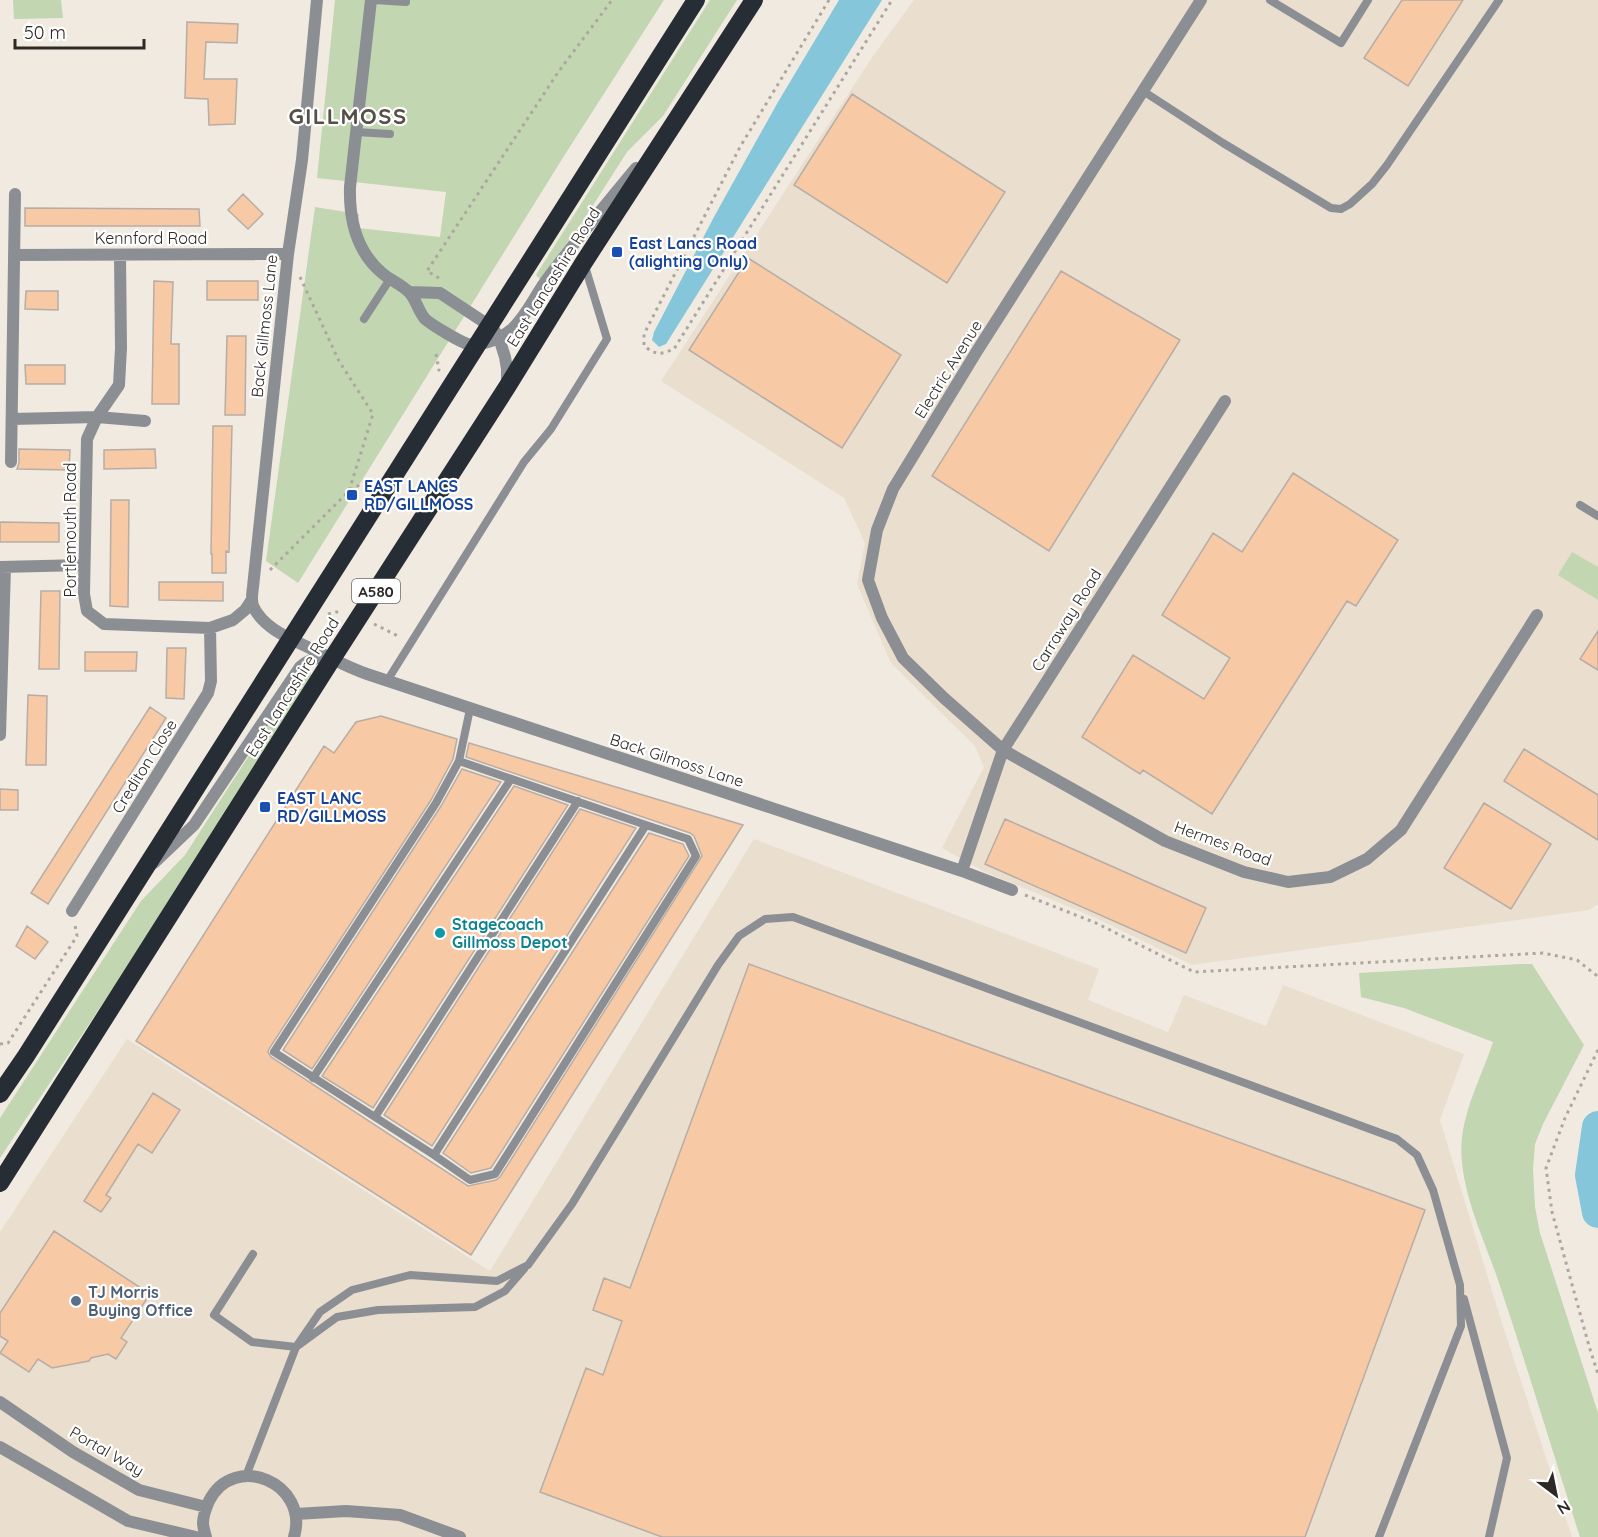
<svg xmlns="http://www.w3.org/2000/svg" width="1598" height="1537" font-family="Quicksand,sans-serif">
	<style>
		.built { fill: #eadece }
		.green { fill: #c1d6b1 }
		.water { fill: #85c6da }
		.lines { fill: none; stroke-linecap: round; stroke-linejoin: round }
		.river { stroke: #85c6da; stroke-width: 32 }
		.building { fill: #f7c9a4; stroke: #b7ada6; stroke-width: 1.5 }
		.path { stroke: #ada79f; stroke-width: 3; stroke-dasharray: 3 4.5; stroke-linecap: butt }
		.lane { stroke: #8b8f93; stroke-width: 8 }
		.street { stroke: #8b8f93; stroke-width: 12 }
		.highway { stroke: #262d34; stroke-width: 18 }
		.transit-dot { fill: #1a4fb4; stroke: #fff; stroke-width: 2 }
		.culture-dot { fill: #0f9aa8; stroke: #fff; stroke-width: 2 }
		.service-dot { fill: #5c6f8a; stroke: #fff; stroke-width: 2 }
		.labels { text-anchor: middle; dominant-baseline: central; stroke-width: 4.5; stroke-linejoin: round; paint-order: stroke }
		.shield { fill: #fff; stroke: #6c6a67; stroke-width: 1.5 }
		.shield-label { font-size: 15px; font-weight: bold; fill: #2d2a26 }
		.street-label { font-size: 16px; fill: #2d2a26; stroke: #fff }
		.transit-label { font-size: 16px; font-weight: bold; fill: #164399; stroke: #fff; text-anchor: start }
		.culture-label { font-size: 16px; font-weight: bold; fill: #0d838f; stroke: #fff; text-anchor: start }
		.service-label { font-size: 16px; font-weight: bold; fill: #4e5e75; stroke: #fff; text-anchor: start }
		.district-label { font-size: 22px; font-weight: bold; letter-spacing: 1.5px; fill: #554f47; stroke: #fff }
	</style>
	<rect width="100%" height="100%" fill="#f1eae0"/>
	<path class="built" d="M914,0H1598V904L1589,910L1192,965L1096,918L985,872L942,848L984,767L975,746L891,663L857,584L865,543L844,498L661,381L873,56Z
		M754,839L1099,969L1088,1000L1168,1032L1184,995L1266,1026L1283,985L1464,1054L1440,1120L1500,1317L1572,1537H0V1232L127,1039L490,1271Z"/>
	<path class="green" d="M13,0H61L63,18L14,19Z
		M335,0H664L564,156L298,583L266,561L315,207L359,214L358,228L440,237L446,192L317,178Z
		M710,0H737L663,116L627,152L583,221L540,279L536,275Z
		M1572,552L1598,567V600L1558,575Z
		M307,672H310L311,675L113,988L0,1158V1118L141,901L185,855L299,678Z
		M1521,964H1532L1584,1045L1543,1124L1535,1144L1533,1169L1535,1207L1540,1233L1598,1413V1537H1580C1552,1450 1526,1363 1497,1277C1482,1234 1457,1183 1462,1137C1466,1104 1483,1073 1493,1042L1404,1008L1361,997L1359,973Z"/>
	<path class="water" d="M839,0H882L666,344L659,347L652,340L654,332L715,215L778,102Z"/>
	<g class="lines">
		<path class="river" d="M1598,1127L1591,1175L1598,1212"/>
	</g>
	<path class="building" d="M1402,0H1463L1408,86L1364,58Z
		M187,22L238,24L237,43L206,42L204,79H237L235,124L209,125L208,99L185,98Z
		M852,94L1005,192L947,283L794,185Z
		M243,194L263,214L248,229L228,210Z
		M25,208L199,209L200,226H25Z
		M748,258L901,355L842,448L689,350Z
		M1061,271L1180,340L1049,551L932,476Z
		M154,281L173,282L171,344H179V404H152Z
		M207,281H258V300H207Z
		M26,291H58V310L25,309Z
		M227,336H246L245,415H225Z
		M25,365H65V384H26Z
		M213,426H232L229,552L226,551V573H212V554H211Z
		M19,449L70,450L69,470L17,469L19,463Z
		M155,449L156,468L104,469V450Z
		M1293,473L1398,540L1356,606L1347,601L1212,814L1143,770L1140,774L1082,737L1133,655L1204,699L1230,658L1162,615L1213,533L1242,552Z
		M111,500H129L128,607L110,606Z
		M0,522L59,523V542H0Z
		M159,582H223V601L159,600Z
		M41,591H60L59,669H39Z
		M1598,631V670L1580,659Z
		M167,648H186L184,699L166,698Z
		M85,652H137L136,671H85Z
		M28,695L47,696L46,765H26Z
		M150,707L166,718L48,904L31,893Z
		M381,716L457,739L453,759L431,800L269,1049L268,1052L271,1057L468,1186L496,1180L500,1177L702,856L694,836L690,833L466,757L469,743L743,825L471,1255L136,1041L324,746L334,753L356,722Z
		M1524,749L1598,795V840L1504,781Z
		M462,769L501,782L312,1069L283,1050L441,806Z
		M514,786L568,805L373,1108L322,1076Z
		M0,789L18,790V810H0Z
		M1484,803L1551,844L1511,909L1444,868Z
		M580,809L636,828L432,1146L384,1115Z
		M1005,819L1206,908L1186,953L985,864Z
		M649,833L683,844L689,856L491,1168L471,1173L443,1153Z
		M27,926L48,942L35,959L16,946Z
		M749,964L1425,1210L1305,1537H662L540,1492L586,1368L603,1375L622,1321L593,1310L604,1278L630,1288Z
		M153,1093L180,1110L152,1153L138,1144L106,1195L111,1198L101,1212L84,1201Z
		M54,1231L150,1294L121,1338L127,1342L116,1359L108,1354L91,1358L89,1361L52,1368L38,1359L29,1372L0,1353L8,1341L0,1336V1313Z"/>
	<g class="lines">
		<path class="path" d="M829,0L740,147L644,334V346C656,355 660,355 674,349L892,0
			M439,278L427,271L559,71L612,0
			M436,354L439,370L438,371
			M350,490L371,479
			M349,491L361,496
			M270,570L349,491L373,414L339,361L300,277
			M328,614L341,611
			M374,624L400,637
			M1025,895L1096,923L1194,972L1543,953L1577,960L1596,975L1598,979
			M0,1044L8,1043L77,936L75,925
			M1598,1050L1565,1118L1546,1168L1552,1212L1589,1346L1598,1374"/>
		<path class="lane" d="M373,0L406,2
			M1270,0L1341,43L1368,0
			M1143,91L1223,143L1331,208L1341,209L1350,204L1372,184L1387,165L1499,0
			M356,132L390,134
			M364,319L390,279
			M1580,505L1598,516
			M387,681L524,462L551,429L607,339L584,263
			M459,761L646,825L434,1155L274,1052L436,803L459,761L470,709
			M313,1078L511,779
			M375,1117L578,801
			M434,1155L470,1180L495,1174L696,856L688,839L646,825
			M253,1254L214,1315L252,1342L296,1347L337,1317L378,1310L475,1307L505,1291L524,1269
			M1464,1299L1507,1458L1489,1537
			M246,1476L296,1347L320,1312L352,1290L410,1275L497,1281L528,1265L572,1204L718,965L739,936L765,919L793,917L1397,1139L1417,1155L1433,1190L1460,1285L1461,1326L1379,1537"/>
		<path class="street" d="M317,0L302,160L288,254L253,587C252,594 251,600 253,606C264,630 294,640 316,651C333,659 349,668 367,674L962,871L1012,890
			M371,0L350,187C349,220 356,251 382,273C390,280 401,284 409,292C416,299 418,311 425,319C432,325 460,342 468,344C483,346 500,339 511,330C527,316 535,295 548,278C576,240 606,204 636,168
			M1201,0L977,351L893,489L877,530L868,580L882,618L903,658L944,698L1003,750L1165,841L1244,872L1288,882L1330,877L1367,859L1401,830L1537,615
			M14,255L288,254
			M120,255L121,348L119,385L97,417L87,439L84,594L87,611L104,624L210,628L233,620L245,610L251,601
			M409,292L440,293L493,328L499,338L505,357L507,369V386
			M12,419L97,417L145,421
			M11,462L15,194
			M0,567L84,565
			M0,735L5,567
			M154,863L194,825L300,667C308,660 317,656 328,658
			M962,871L1003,750L1225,401
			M72,911L208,693L211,681L210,628
			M0,1402L73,1452L139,1490L206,1507
			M0,1447L128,1521L196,1537
			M296,1514L346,1511L400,1515L460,1537
			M206,1537C205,1533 203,1528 203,1523C203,1516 206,1508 209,1501C234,1451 310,1483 294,1537"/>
		<path class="highway" d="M0,1094L26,1056L696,0
			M0,1183L332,659L507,387L584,262L754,0"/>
	</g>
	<g class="transit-dot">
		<rect x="611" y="246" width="12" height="12" rx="3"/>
		<rect x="346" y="489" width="12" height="12" rx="3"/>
		<rect x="259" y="801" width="12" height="12" rx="3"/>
	</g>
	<circle class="culture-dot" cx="440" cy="933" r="6"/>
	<circle class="service-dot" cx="76" cy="1301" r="6"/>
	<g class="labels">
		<rect class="shield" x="352" y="579" width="48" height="24" rx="4.5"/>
		<g class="shield-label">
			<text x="376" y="591">A580</text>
		</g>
		<g class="street-label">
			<text x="151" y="238">Kennford Road</text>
			<text transform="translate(553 277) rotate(-58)">East Lancashire Road</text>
			<text transform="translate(264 326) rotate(-84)">Back Gillmoss Lane</text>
			<text transform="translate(948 369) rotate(-58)">Electric Avenue</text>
			<text transform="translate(70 530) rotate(-90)">Portlemouth Road</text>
			<text transform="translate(1066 620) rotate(-58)">Carraway Road</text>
			<text transform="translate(292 687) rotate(-58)">East Lancashire Road</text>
			<text transform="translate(677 760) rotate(18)">Back Gilmoss Lane</text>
			<text transform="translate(144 766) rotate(-58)">Crediton Close</text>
			<text transform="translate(1223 843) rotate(20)">Hermes Road</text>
			<text transform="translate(107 1451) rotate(30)">Portal Way</text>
		</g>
		<g class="transit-label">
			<text x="629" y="243">East Lancs Road<tspan x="629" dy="18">(alighting Only)</tspan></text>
			<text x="364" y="486">EAST LANCS<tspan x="364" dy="18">RD/GILLMOSS</tspan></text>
			<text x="277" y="798">EAST LANC<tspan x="277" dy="18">RD/GILLMOSS</tspan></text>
		</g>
		<g class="culture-label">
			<text x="452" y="924">Stagecoach<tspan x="452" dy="18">Gillmoss Depot</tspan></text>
		</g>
		<g class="service-label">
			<text x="88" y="1292">TJ Morris<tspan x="88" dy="18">Buying Office</tspan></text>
		</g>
		<g class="district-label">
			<text x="348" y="116">GILLMOSS</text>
		</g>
	</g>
	<g transform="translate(1556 1495) rotate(148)" stroke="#ffffff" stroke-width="4.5" paint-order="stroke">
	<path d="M0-4.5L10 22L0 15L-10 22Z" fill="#2d2a26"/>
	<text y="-9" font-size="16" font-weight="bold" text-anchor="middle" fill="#2d2a26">N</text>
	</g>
	<path d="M15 39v9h129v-9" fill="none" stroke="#2d2a26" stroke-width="3"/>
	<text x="24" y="39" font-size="18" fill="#2d2a26" stroke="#ffffff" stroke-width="4.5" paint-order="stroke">50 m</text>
</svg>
